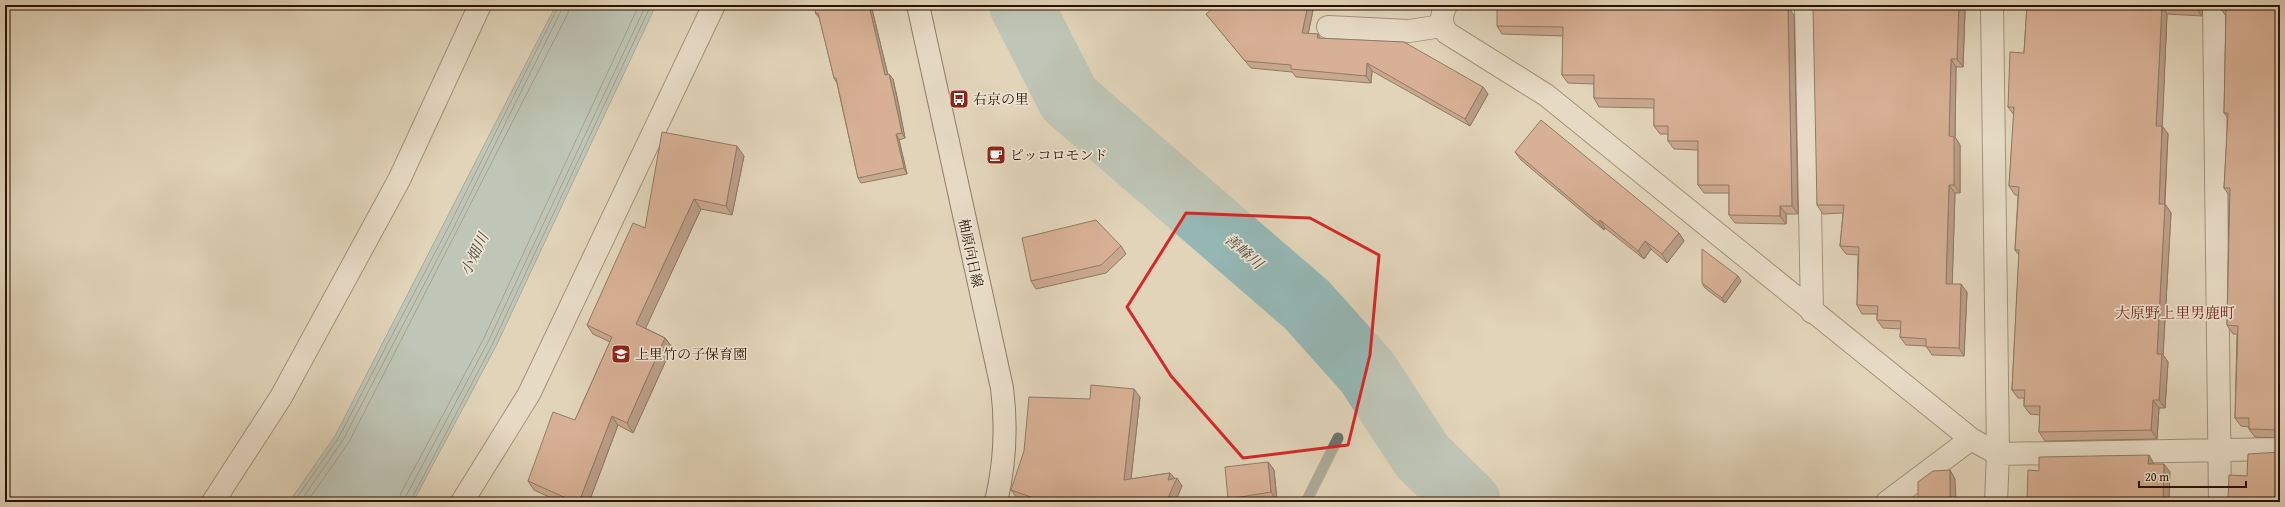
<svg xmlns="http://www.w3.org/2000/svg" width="2285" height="507" font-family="'Gentium Book Plus','Noto Serif JP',serif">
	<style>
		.water { fill: #95b7b4; stroke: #6a756c }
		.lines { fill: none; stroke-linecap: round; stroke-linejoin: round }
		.shore { stroke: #5f645a; stroke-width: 1 }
		.stream { stroke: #6a756c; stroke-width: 11 }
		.river { stroke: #95b7b4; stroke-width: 64 }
		.minor-casing { stroke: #57422e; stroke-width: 24 }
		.tertiary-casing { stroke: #57422e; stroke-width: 24 }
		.secondary-casing { stroke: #291100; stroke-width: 24 }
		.minor { stroke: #ece3d2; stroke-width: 22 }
		.tertiary { stroke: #ece3d2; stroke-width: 22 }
		.secondary { stroke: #ece3d2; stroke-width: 22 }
		.wall { fill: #ae7359; stroke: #291100 }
		.shaded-wall { fill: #8d5e49; stroke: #291100 }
		.building { fill: #ca8668; stroke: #291100 }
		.marked { fill: none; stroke: #d62828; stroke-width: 3; stroke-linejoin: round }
		.labels { text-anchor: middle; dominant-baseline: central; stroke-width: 3.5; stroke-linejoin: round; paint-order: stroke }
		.poi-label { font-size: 14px; fill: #291100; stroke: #ece3d2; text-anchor: start }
		.street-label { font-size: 14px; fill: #291100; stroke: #ece3d2 }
		.water-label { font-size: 15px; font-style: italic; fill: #4f4b3f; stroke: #ece3d2 }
		.neighbourhood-label { font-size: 15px; fill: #7a1f14; stroke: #ece3d2 }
	</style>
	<rect width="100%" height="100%" fill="#e1d4b9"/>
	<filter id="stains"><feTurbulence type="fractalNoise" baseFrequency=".005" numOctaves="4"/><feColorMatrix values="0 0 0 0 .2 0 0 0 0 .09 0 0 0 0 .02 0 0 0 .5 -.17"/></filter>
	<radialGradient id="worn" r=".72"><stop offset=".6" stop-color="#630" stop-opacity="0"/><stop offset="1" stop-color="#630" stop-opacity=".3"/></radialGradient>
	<path class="water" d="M556,5H656L496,346L413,502H289L335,436Z"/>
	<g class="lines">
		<path class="shore" d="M294,502L339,437L449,226L559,5
			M300,502L343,440L453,229L564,5
			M307,502L349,442L568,13L570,5
			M399,502L401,493L483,340L639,5
			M405,502L406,496L488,342L646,5
			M410,502L492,345L651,5"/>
		<path class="stream" d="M1306,502L1338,438"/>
		<path class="river" d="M1021,5L1069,99L1307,305L1367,372L1422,456L1469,502"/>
		<defs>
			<path id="minor" d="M1446,5C1441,16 1440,22 1447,33L1546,95L1971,439L1998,454L1996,502
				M1806,5L1812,312
				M1992,5L1998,454L2280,449
				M2214,5L2220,502
				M1328,27L1409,31L1442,26
				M1887,502L1971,439"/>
			<path id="tertiary" d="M213,502L281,397L399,180L480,5
				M462,502L529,394L714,5"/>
			<path id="secondary" d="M918,5L1002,388C1007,427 1005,464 996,502"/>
		</defs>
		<use href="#minor" class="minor-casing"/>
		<use href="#tertiary" class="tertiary-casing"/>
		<use href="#secondary" class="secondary-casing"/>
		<use href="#minor" class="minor"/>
		<use href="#tertiary" class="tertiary"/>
		<use href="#secondary" class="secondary"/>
	</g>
	<path class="wall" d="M814,5H871L888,75L893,79L898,101L905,138L899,140L907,174L861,183L858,178L837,83L834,78L820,19L816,14Z
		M1314,5L1308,34H1318L1320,38L1488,94L1470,126L1372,71L1371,83L1296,77L1292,72L1251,68L1212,21L1206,14Z
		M2027,5H2203L2202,16L2167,14L2162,126L2168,134L2165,204L2171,213L2163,355L2168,362L2165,408H2159L2157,439L2045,441L2039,432L2040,415L2030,414L2024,406V398H2018L2012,390L2019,255L2015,250L2018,195H2015L2009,186L2014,115L2008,107L2024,53Z
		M2280,5V438L2255,437L2249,429V427L2241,426L2235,418L2237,334H2233L2227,325L2229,195L2224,188L2228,118L2224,113L2226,16L2221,9Z
		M1773,7L1794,15L1798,214H1786V224L1735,223L1729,215V193H1704L1698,185V150L1674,149L1668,141V134H1660L1654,126V108L1599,107L1594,98V84L1568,83L1562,75L1563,36L1502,34L1497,26Z
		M1823,7L1965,11L1963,67H1956L1955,137L1960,145V193H1955L1952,284L1967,292L1964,356L1932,355L1926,346L1906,345L1900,337L1901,329L1883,328L1877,320V314H1862L1857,305L1858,255L1846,254L1840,246L1843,213L1823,214L1817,205Z
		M1515,152L1679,233L1684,241L1667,263L1651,249L1644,259L1605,228L1604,230L1521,160Z
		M744,156L732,215L701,209L645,328L665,338L672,347L633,433L618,425L589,502H560L534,490L528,481L575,420L610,342L593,334L587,325L645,228Z
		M1121,246L1126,254L1106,273L1036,289L1031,281Z
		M1741,281L1725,303L1705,288L1702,283Z
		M1140,397L1131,479L1170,473L1174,478L1182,486L1175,502H1029L1017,498L1011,490Z
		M1268,462L1274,470L1277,501L1267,502H1231L1228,499Z"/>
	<path class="shaded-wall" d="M869,5H871L889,80L885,75Z
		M1308,5H1314L1307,40L1302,33Z
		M1767,5H1773V15L1767,7Z
		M1959,5H1961L1965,11L1963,67L1957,59Z
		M2196,5H2203L2202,16L2196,8Z
		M2162,6L2167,14L2162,134L2156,126Z
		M1788,7L1794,15L1798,214L1792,206Z
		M1951,59L1956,67L1955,137L1960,145V193L1954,185L1949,136Z
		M1367,63L1372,71L1371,83L1366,76Z
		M889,74L893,79L905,138L902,133Z
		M1483,87L1488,94L1470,126L1465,119Z
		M2162,126L2168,134L2164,212L2159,204Z
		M896,134L899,140L907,174L904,168Z
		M737,146L744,156L732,215L726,206Z
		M1949,185L1955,193L1952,292L1946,284Z
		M694,199L701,209L643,334L636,324Z
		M2165,204L2171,213L2163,355L2168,362L2165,408L2159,400L2157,354Z
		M1780,206L1786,214V224L1780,216Z
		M1600,220L1605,228L1604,230L1598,222Z
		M1679,233L1684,241L1667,263L1662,254Z
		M1645,241L1651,249L1644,259L1638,251Z
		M1738,276L1741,281L1725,303L1722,298Z
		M1961,284L1967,292L1964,356L1959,348Z
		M665,338L672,347L633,433L627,423Z
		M1134,389L1140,397L1130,488L1124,480Z
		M2153,400L2159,408L2157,439L2151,430Z
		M612,416L618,425L589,502H579Z
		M2149,455L2154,464H2148Z
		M1268,462L1274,470L1277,501L1271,492Z
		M2164,464L2170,472L2169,502H2163Z
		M1950,470L1955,479L1956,502H1950Z
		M1170,473L1176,480L1177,478L1182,486L1175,502H1166L1168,480Z"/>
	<path class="building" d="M814,5H869L885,75L889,74L894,96L902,133L896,134L904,168L858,178L836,78H834L818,13L816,14Z
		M1217,5H1308L1302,33L1318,34L1317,38L1404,42L1483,87L1465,119L1367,63L1366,76L1291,69V65L1245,61L1206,14Z
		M1497,5H1767V7H1788L1792,206H1780V216L1729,215V185H1698V141H1668V126H1654V99L1594,98V75H1562L1563,27L1497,26Z
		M1823,5H1959L1957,59H1951L1949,136L1954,137V185H1949L1946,284H1961L1959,348L1926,347V339L1900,337L1901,321L1877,320L1878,306L1857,305L1859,247L1840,246L1844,205H1817L1813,7H1823Z
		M2027,5H2196V8L2162,6L2156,126H2162L2159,204H2165L2157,354H2162L2159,400H2153L2151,430L2039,432L2040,406H2024L2025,390H2012L2019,250H2015L2019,187L2009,186L2014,107H2008L2010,52L2024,53Z
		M2221,5H2280V430L2249,429V418H2235L2238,326L2227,325L2230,188H2224L2228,113H2224L2226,10L2221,9Z
		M1541,120L1679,233L1662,254L1645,241L1638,251L1600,220L1598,222L1515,152Z
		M662,132L737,146L726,206L694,199L636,324L665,338L627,423L612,416L579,502H575L528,481L553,412L575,420L612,337L587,325L633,223L645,228Z
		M1096,220L1121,246L1101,265L1031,281L1022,238Z
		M1702,249L1738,276L1722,298L1702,283Z
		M1091,385L1134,389L1124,480L1170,473L1168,480L1177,478L1166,502H1045L1011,490L1024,451L1029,397L1090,399Z
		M2280,452V502H2228L2229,475L2247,476L2248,454Z
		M2149,455L2148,464H2164L2163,502H2022V499L2027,500L2028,470L2039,471V457Z
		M1268,462L1271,492L1228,499L1225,467Z
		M1950,470V502H1918V482L1933,471Z"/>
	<path d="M0 0H2285V507H0ZM1186,213L1310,218L1379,255L1370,355L1348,445L1243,458L1171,376L1127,307Z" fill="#e1d4b9" fill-opacity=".55" fill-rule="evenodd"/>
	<path class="marked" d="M1186,213L1310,218L1379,255L1370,355L1348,445L1243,458L1171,376L1127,307Z"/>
	<defs>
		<symbol id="bus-square" viewBox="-11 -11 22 22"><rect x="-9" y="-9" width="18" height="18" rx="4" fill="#8f2418" stroke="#ece3d2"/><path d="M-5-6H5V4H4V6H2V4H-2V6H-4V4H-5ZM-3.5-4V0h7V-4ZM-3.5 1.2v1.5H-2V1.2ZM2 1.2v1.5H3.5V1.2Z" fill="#fff"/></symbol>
		<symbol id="cafe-square" viewBox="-11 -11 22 22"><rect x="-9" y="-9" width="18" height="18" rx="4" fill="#8f2418" stroke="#ece3d2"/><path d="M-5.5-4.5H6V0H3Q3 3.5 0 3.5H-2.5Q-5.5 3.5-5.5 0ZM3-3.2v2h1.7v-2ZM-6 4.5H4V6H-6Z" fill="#fff"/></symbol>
		<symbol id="school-square" viewBox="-11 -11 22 22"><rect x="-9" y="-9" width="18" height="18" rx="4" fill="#8f2418" stroke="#ece3d2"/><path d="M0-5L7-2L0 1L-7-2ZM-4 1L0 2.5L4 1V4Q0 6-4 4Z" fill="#fff"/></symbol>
	</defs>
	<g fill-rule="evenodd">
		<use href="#bus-square" x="948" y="88" width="22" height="22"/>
		<use href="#cafe-square" x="985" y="144" width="22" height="22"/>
		<use href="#school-square" x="610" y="343" width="22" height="22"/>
	</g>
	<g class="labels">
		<g class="poi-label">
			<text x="973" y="99">右京の里</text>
			<text x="1010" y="155">ピッコロモンド</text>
			<text x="635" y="354">上里竹の子保育園</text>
		</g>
		<g class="street-label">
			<text transform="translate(971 253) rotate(78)">柚原向日線</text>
		</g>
		<g class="water-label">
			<text transform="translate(1244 251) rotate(41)">善峰川</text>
			<text transform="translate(474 254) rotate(-64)">小畑川</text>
		</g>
		<g class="neighbourhood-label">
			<text x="2175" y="312">大原野上里男鹿町</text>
		</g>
	</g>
	<rect width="2285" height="507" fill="none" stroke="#e1d4b9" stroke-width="20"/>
	<rect x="6" y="6" width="2273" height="495" fill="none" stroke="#291100" stroke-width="2"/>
	<rect x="10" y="10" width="2265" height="487" fill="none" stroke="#291100"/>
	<path d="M2139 481v6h107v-6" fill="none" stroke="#291100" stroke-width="2"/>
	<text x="2145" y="481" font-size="12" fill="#291100" stroke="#ece3d2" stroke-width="3" paint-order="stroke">20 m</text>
	<rect width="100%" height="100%" filter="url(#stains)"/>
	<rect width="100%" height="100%" fill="url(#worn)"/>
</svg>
